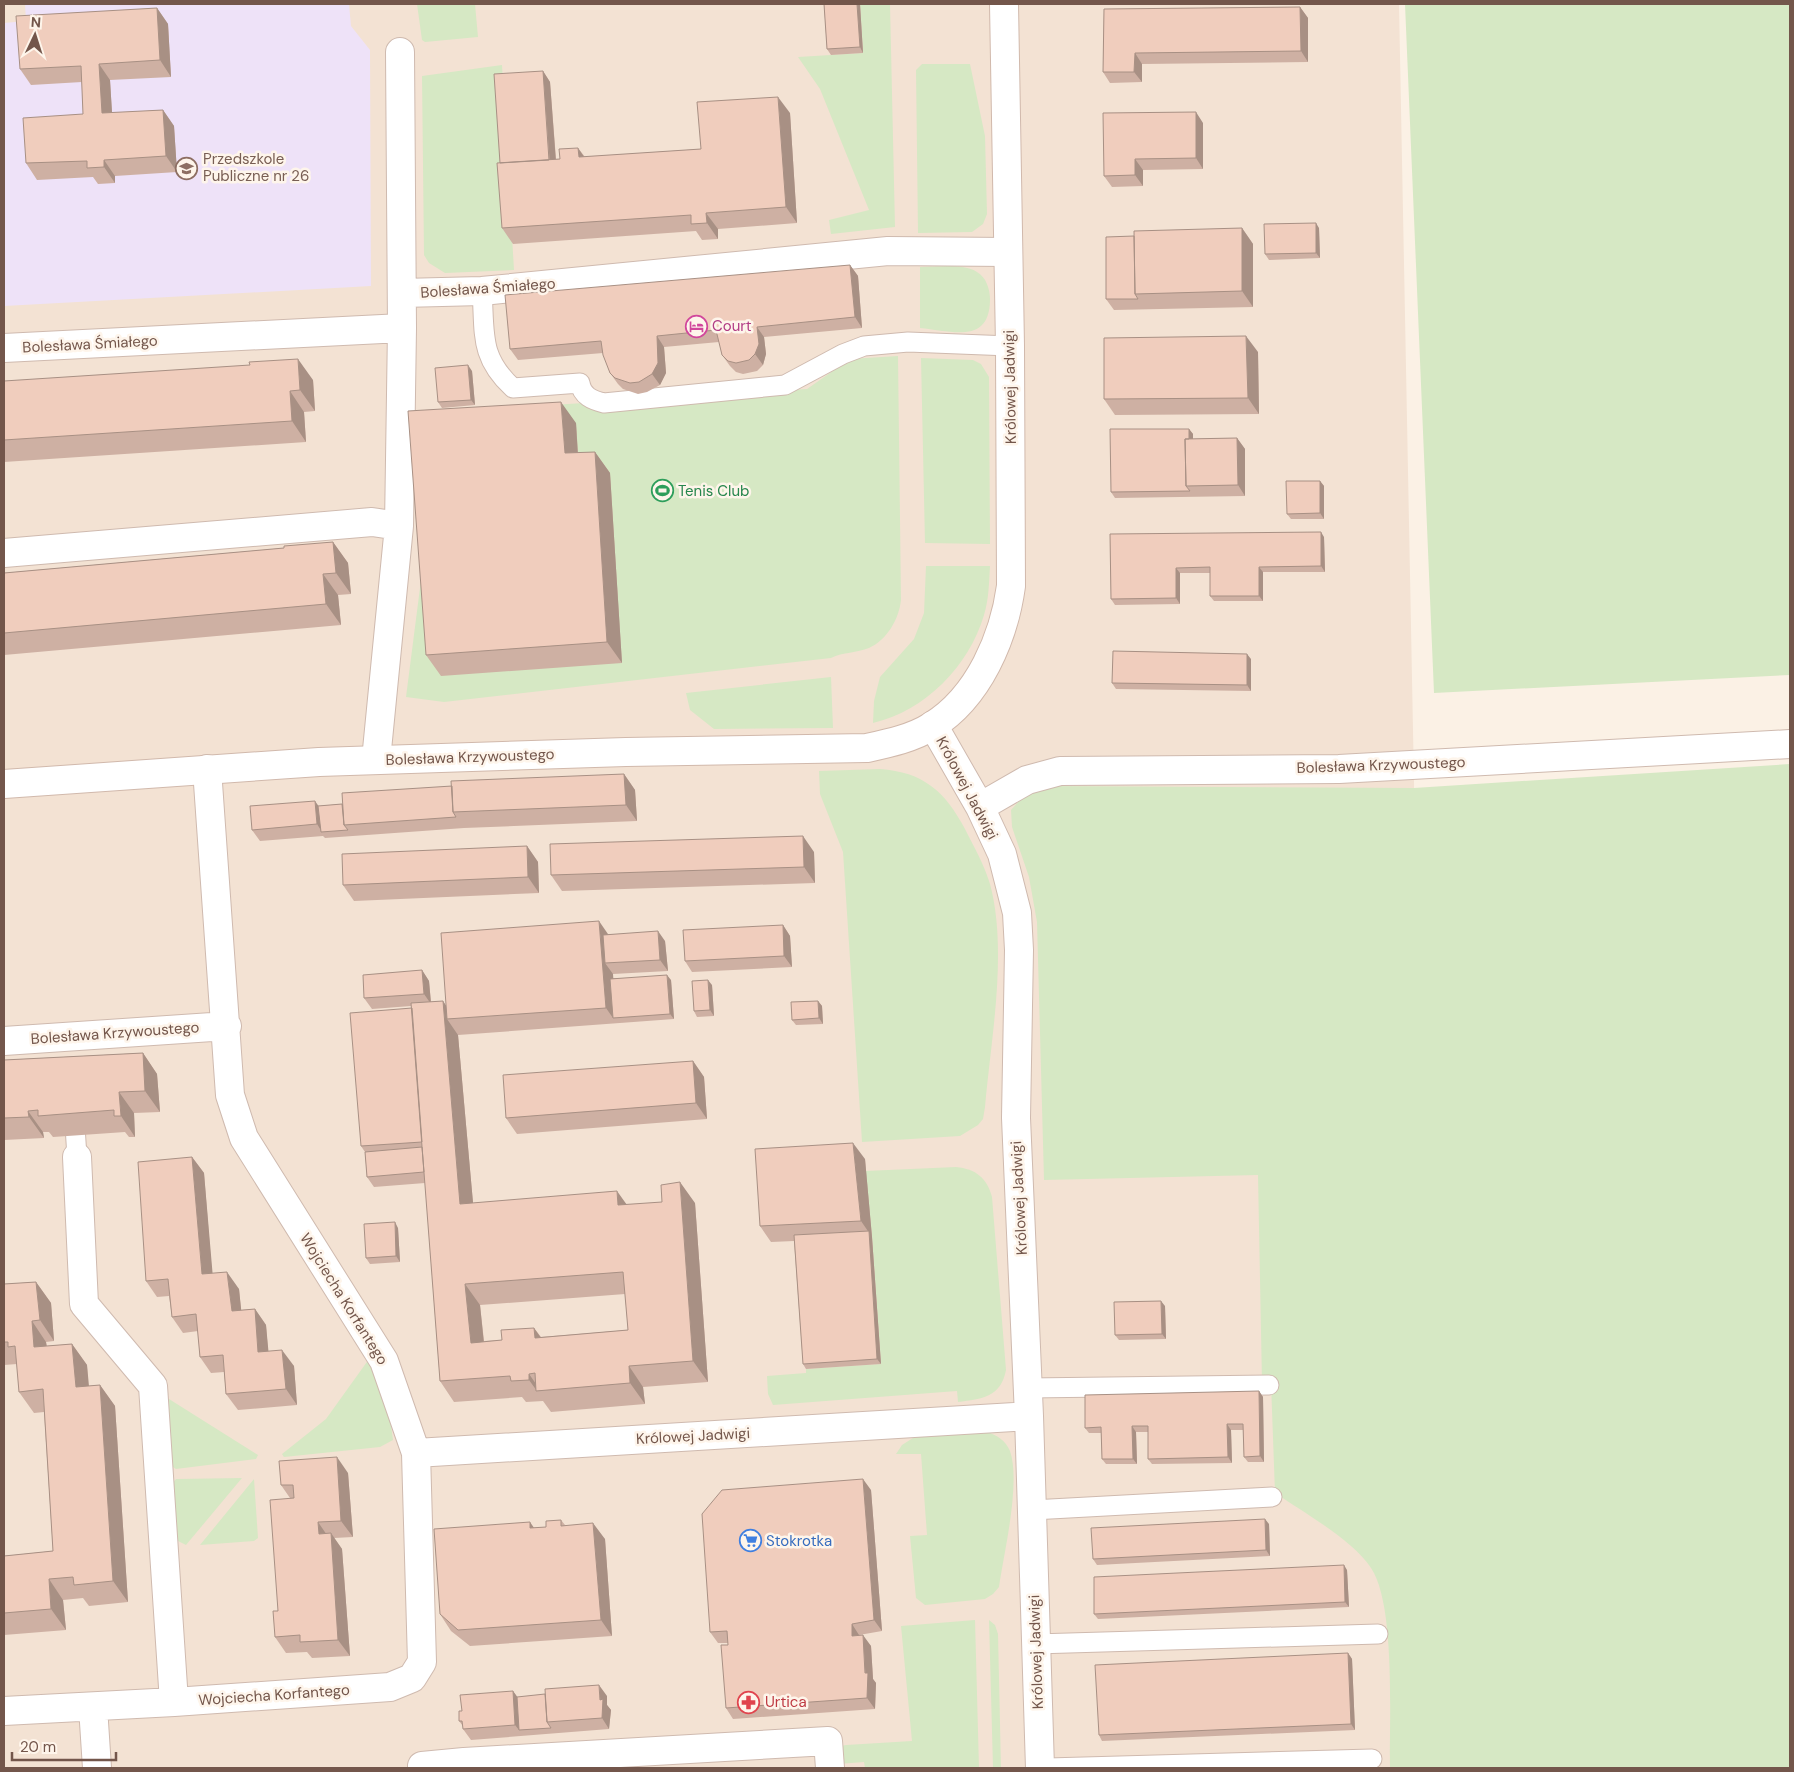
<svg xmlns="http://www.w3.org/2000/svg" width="1794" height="1772" font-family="'DM Sans',sans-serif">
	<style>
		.residential { fill: #f3e2d3 }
		.education { fill: #eee2f8 }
		.green { fill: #d6e8c4 }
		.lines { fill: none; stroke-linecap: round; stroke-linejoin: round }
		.lane-casing { stroke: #cfbaaf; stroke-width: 21 }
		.street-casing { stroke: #cfbaaf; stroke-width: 30 }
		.secondary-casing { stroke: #d1b9ac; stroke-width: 30 }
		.lane { stroke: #fff; stroke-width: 19 }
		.street { stroke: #fff; stroke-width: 28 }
		.secondary { stroke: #fff; stroke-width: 28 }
		.wall { fill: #ceb0a3; fill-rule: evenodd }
		.shaded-wall { fill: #a89084 }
		.building { fill: #f0cdbd; stroke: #a89084; fill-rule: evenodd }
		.labels { text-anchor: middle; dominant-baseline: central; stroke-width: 5; stroke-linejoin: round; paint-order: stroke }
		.education-label { font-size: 15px; fill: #785e54; stroke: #fef5eb; text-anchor: start }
		.street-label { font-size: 15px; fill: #73564b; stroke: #fef5eb }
		.hotel-label { font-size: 15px; fill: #b23c85; stroke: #fef5eb; text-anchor: start }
		.leisure-label { font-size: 15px; fill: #27864d; stroke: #fef5eb; text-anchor: start }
		.shop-label { font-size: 15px; fill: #366cbe; stroke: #fef5eb; text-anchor: start }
		.health-label { font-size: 15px; fill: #be3a42; stroke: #fef5eb; text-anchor: start }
	</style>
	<rect width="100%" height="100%" fill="#fbf1e5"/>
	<path class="residential" d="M4,4H1399L1433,1768H4Z"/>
	<path class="education" d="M25,4H349L351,26L370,50L371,286L4,306V23L26,21Z"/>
	<path class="green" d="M417,4H475L478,37L425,42L422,40Z
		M860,4H890L895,227L831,234L829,220L869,210L820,89L798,57L863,53Z
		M1405,4H1790V675L1434,693Z
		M922,64H970L985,136L987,214L983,224L972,232L918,233L916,70Z
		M502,65L514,270L445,273L429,263L424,255L422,76Z
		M920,267C936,267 963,263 977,272C986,277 990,289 990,299C990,345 952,331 920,328Z
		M898,356L901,600C899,619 887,640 869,648C857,653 843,652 831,658L444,702L406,697L425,549L422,413L807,389L850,359Z
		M921,358L973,360L981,364L989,377L990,544L925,543Z
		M926,566H990C989,582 989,599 984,615C969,666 925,711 873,723L874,701L880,677L914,639L924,613Z
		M831,677L833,728L714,729L690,710L686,693Z
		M1790,764V1768H1390C1389,1721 1396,1605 1371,1568C1353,1540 1303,1512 1275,1493L1271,1383H1262L1258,1175L1044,1180L1037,922L1029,877L1012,827L1011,810L1027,792L1041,786L1414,788Z
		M880,769C923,772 945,791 965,829C974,847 984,864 990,884C1008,951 991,1038 985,1107L983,1119L978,1125L960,1136L862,1142L843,852L820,794L819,771Z
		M956,1167C976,1169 987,1178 992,1197L1006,1370C1001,1397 982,1399 958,1402L957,1391L773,1405L768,1394L767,1376L806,1373V1369L881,1364L872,1237L865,1171Z
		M369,1359L388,1403L393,1440L380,1447L284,1457L282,1454L326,1419Z
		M169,1399L258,1455L256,1459L176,1469L170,1465L164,1400Z
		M986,1432C996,1434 1006,1441 1010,1451C1021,1483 1004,1552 999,1587L993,1594L985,1599L925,1605L916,1598L910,1536L927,1535L921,1454H896L902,1445L916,1436Z
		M242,1478L186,1545L178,1541L172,1484L176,1479Z
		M254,1479L258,1538L254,1541L200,1545Z
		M975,1620L979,1768H865L864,1762L838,1764L841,1746L846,1745L912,1741L901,1626Z
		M989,1620L995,1625L998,1634L1001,1768H993Z"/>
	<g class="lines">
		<defs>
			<path id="lane" d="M482,291C485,333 479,357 513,388L580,383C582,396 592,400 604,403L785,385L843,354L864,346L908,342L1010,346
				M74,1111L77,1157
				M1028,1388L1269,1385
				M1032,1510L1272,1497
				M1035,1644L1378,1634
				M1048,1768L1372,1759"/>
			<path id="street" d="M402,293L482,291L888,251L1008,252
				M4,348L402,328L400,52
				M4,553L372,522L399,526
				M933,725L980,807L1002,854L1017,913L1019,950L1016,1118L1029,1416L1040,1768
				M376,760L399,526L402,328
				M980,807L1027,780L1060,771L1339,769L1790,744
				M4,1041L227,1026
				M416,1453L1029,1416
				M174,1702L390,1687L412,1678L422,1662L416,1453L384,1361L244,1138L230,1095L207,769
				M93,1707L97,1768
				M4,1711L174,1702L153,1386L84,1304L77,1157
				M423,1768L422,1766L464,1762L828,1741L830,1768"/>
			<path id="secondary" d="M4,784L319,762L626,752L867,748C890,743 913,738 932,726C979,697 1004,637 1011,586L1010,346L1004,4"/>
		</defs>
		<use href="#lane" class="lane-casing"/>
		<use href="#street" class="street-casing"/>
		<use href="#secondary" class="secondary-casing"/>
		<use href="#lane" class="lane"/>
		<use href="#street" class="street"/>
		<use href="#secondary" class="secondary"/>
	</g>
	<path class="wall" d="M824,4H860L863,53L831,55L827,49Z
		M1300,7L1308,18V62L1142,64V82L1110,83L1103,72L1104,9Z
		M157,8L168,24L171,77L110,80L112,113L163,110L174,126L177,172L115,176V183L98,184L93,177L37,180L26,163L83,114L82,82L31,85L20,69Z
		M543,71L550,82L556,159H560L578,148L585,157L701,149L790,113L797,223L718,229V239L702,240L696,231L513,244L502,228L500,163Z
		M1203,123V169L1143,170V186L1112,187L1104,176Z
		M1242,228L1253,244V307L1114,310L1106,299L1134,236Z
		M1319,228L1320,258L1269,260L1265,254Z
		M850,265L858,276L862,328L764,337L766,354L763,365L757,371L743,374L736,372L730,366L722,355L719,342L664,347L666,373L660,385L647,392L638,394L623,389L618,384L610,373L603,353L518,360L510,349Z
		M1258,352L1259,414L1115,415L1104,399Z
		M472,371L475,405L442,408L438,402Z
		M313,380L315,411L304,412L306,442L4,462V381Z
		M576,423L578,453L595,452L610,473L622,663L441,676L426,655Z
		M1189,429L1193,434V439L1237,438L1245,449V496L1115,498L1111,492Z
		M1320,481L1324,486V519H1291L1287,514Z
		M1110,534L1324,537L1325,572H1263V601H1214L1210,596V573H1180V604L1115,605L1111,599Z
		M333,542L348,563L351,594L338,595L341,625L4,655V573L284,548Z
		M1251,659V691L1116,689L1112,683Z
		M624,774L635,790L637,821L464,828L325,838L323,836L260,841L252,830L318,806L342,804L452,786Z
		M527,846L538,862L539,893L354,901L343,885Z
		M814,852L815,883L562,891L551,875Z
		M783,925L790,936L792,967L692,972L685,961Z
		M609,934L665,941L668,971L613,974V978L671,980L674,1019L458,1035L473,1203L627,1205L695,1203L708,1382L643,1387L645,1404L551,1412L543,1401L526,1402L522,1397L454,1402L440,1381L425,1183L374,1187L367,1177L365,1152L361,1146L412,1008L411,1006L372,1009L364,998L422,970L429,981L431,1002L443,1001L446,1006ZM625,1294L628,1330L541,1337L534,1328L502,1340L484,1341L480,1305Z
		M712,985L714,1016L697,1017L694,1011Z
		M818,1001L822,1006L823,1024L796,1025L792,1020Z
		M143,1053L157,1074L160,1112L134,1113L135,1137H129L125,1132L53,1137L49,1132H43L44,1138L4,1140V1060Z
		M693,1061L704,1077L707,1119L517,1134L506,1118Z
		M192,1157L204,1173L212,1274L239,1289L241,1310L255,1309L266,1325L268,1351L294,1366L297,1405L238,1410L226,1394L224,1372L211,1373L200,1357L198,1331L183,1333L172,1317L169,1296L157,1297L146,1281Z
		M865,1159L872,1237L881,1364L806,1369L803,1364L794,1241L771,1242L760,1226Z
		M398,1228L400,1262L370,1264L366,1258Z
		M36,1282L51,1303L54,1341L46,1342L47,1346L72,1344L87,1365L88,1386L100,1385L115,1406L128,1602L89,1606L83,1598L63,1600L66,1630L4,1635V1556L53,1551L44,1412L34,1413L19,1392L17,1364L4,1365V1284Z
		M1165,1306L1166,1339L1119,1340L1115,1335Z
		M1259,1391L1263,1397L1264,1462H1248L1244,1457L1243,1430H1231L1232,1463L1152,1464L1148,1459V1432H1136L1137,1464H1106L1102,1459L1101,1433H1089L1085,1428Z
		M348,1473L353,1537L334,1538L342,1549L350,1656L312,1658L307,1652L286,1653L275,1637L290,1498L281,1485Z
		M871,1490L882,1631L859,1635L871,1646L873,1679L876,1683L875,1709L733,1719L726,1708L728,1643H718L710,1632Z
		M561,1520L565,1525L605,1539L612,1636L470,1646L451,1631L440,1614L534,1528L546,1527Z
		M1269,1524L1270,1556L1097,1565L1093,1559Z
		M1347,1570L1349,1607L1098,1619L1094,1614Z
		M1348,1653L1352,1659L1355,1730L1102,1741L1099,1735Z
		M513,1691L517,1697L607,1696V1705L611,1710L609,1729L471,1740L463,1729V1726L459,1721L462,1711Z"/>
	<path class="shaded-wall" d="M857,4H860L863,53L860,47Z
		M1300,7L1308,18V62L1301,51Z
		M157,8L168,24L171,77L160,60Z
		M1135,53L1142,64V82L1134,72Z
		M99,64L110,80L113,129L102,113Z
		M543,71L550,82L557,176L550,165Z
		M778,97L790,113L797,223L786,207Z
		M163,110L174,126L177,172L166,156Z
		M1196,112L1203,123V169L1196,158Z
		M578,148L589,164L579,157Z
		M1135,159L1143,170V186L1135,175Z
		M104,160L115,176V183L104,167Z
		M706,213L718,229V239L707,223Z
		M1316,223L1319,228L1320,258L1316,253Z
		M1242,228L1253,244V307L1242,291Z
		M850,265L858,276L862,328L855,317Z
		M757,327L764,337L766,354L763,365L755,354Z
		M657,336L664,347L666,373L660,385L652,374Z
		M1246,336L1258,352L1259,414L1248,398Z
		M298,359L313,380L315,411L300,390Z
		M468,365L472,371L475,405L471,400Z
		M290,391L304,412L306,442L292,421Z
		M561,402L576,423L579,475L565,453Z
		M1189,429L1193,434V486H1190Z
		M1237,438L1245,449V496L1238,485Z
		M595,452L610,473L622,663L607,642Z
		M1320,481L1324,486V519L1320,513Z
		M1321,532L1324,537L1325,572L1321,566Z
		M333,542L348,563L351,594L336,573Z
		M1259,567L1263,572V601L1259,596Z
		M1176,568L1180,573V604L1176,598Z
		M323,574L338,595L341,625L326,604Z
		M1247,654L1251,659V691L1247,685Z
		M624,774L635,790L637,821L626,805Z
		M315,801L322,811V832L317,824Z
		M803,836L814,852L815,883L804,867Z
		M527,846L538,862L539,893L528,877Z
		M599,921L610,937L605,963L613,974L616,1018H613L606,1008Z
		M783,925L790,936L792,967L784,956Z
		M658,931L665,941L668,971L660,960Z
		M422,970L429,981L431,1004L424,994Z
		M667,975L671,980L674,1019L670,1014Z
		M708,980L712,985L714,1016L710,1010Z
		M443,1001L455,1019H447L458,1035L475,1225L460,1204Z
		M818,1001L822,1006L823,1024L819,1018Z
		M143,1053L157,1074L160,1112L145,1091Z
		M693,1061L704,1077L707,1119L696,1103Z
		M119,1092L134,1113L135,1137L121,1116Z
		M28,1111L43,1132L44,1138L29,1117Z
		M853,1143L865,1159L872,1237L861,1221Z
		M192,1157L204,1173L214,1290L202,1274Z
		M680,1182L695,1203L708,1382L693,1361Z
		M617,1191L632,1212L618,1205Z
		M395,1222L398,1228L400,1262L396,1256Z
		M869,1231L872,1237L881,1364L877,1359Z
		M227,1272L239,1289L243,1327L232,1311Z
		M36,1282L51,1303L54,1341L40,1320Z
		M465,1284L480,1305L486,1364L471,1343Z
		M1161,1301L1165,1306L1166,1339L1162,1334Z
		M255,1309L266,1325L270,1368L258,1352Z
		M32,1321L46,1342L49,1368L34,1347Z
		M534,1328L549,1349L535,1338Z
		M72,1344L87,1365L91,1408L76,1387Z
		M282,1350L294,1366L297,1405L286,1389Z
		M629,1366L643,1387L645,1404L630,1383Z
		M529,1374L541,1391H537L529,1380Z
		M100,1385L115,1406L128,1602L113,1581Z
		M1259,1391L1263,1397L1264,1462L1260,1456Z
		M1227,1424L1231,1430L1232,1463L1228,1457Z
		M1132,1426L1136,1432L1137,1464L1133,1459Z
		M337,1457L348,1473L353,1537L341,1521Z
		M863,1479L871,1490L882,1631L874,1620Z
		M1265,1519L1269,1524L1270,1556L1266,1550Z
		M318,1522L329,1538L319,1534Z
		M530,1522L541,1538L530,1528Z
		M593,1523L605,1539L612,1636L601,1620Z
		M331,1533L342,1549L350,1656L338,1640Z
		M1344,1565L1347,1570L1349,1607L1345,1602Z
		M49,1579L63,1600L66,1630L51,1609Z
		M852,1624L859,1635L860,1646L852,1636Z
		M863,1635L871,1646L873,1679L876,1683L875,1709L867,1698Z
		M1348,1653L1352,1659L1355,1730L1351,1724Z
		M599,1685L607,1696V1705L611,1710L609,1729L602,1718Z
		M513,1691L521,1702L519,1730L515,1725Z"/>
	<path class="building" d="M824,4H857L860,47L827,49Z
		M1300,7L1301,51L1135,53L1134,72H1103L1104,9Z
		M157,8L160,60L99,64L102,113L163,110L166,156L104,160V167L87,168V161L26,163L23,118L83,114L81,66L20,69L16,16Z
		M543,71L549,160L500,163L494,74Z
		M778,97L786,207L706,213L707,223L691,224V215L502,228L497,163L560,159L559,149L578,148L579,157L701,149L697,102Z
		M1196,112V158L1135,159V175L1104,176L1103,113Z
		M1316,223V253L1265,254L1264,224Z
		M1242,228V291L1135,294L1134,231Z
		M1134,236L1135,294L1138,299H1106V237Z
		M850,265L855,317L757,327L759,344L755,354L749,360L736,363L728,361L722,355L716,330L657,336L658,363L652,374L639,382L630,383L615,378L610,373L603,355L601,341L510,349L505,295Z
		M1246,336L1248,398L1104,399V338Z
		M298,359L300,390L290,391L292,421L4,440V381L250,365L249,362Z
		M468,365L471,400L438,402L435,368Z
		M561,402L565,453L595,452L607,642L426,655L408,411Z
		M1110,429H1189V439H1185L1186,486L1190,491L1111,492Z
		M1237,438L1238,485L1186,486L1185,439Z
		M1286,481H1320V513L1287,514Z
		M1321,532V566L1259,567V596H1210V567L1176,568V598L1111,599L1110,534Z
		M333,542L336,573L323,574L326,604L4,633V573L284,548V546Z
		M1113,651L1247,654V685L1112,683Z
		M624,774L626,805L453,812L451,781Z
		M452,786L453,812L456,817L344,825L342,793Z
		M315,801L317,824L252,830L250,806Z
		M342,804L344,825L348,830L321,832L318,806Z
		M803,836L804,867L551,875L550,844Z
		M527,846L528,877L343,885L342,854Z
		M599,921L606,1008L447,1019L441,933Z
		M783,925L784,956L685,961L683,930Z
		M658,931L660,960L605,963L603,935Z
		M422,970L424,994L364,998L363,975Z
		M667,975L670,1014L613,1018L610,979Z
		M708,980L710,1010L694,1011L692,981Z
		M443,1001L460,1204L617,1191L618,1205L662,1202L661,1185L680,1182L693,1361L629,1366L630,1383L536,1391L535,1373L529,1374V1380L511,1381L510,1376L440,1381L411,1003ZM623,1272L628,1330L535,1338L534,1328L501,1330L502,1340L471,1343L465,1284Z
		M818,1001L819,1018L792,1020L791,1002Z
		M412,1008L422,1142L361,1146L350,1013Z
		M143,1053L145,1091L119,1092L121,1116H114V1110L38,1116V1110L28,1111L29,1117L4,1118V1060Z
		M693,1061L696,1103L506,1118L503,1075Z
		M853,1143L861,1221L760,1226L755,1149Z
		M422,1147L424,1172L367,1177L365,1152Z
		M192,1157L202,1274L227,1272L232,1311L255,1309L258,1352L282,1350L286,1389L226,1394L223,1355L200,1357L196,1314L172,1317L168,1279L146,1281L138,1162Z
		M395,1222L396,1256L366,1258L364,1224Z
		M869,1231L877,1359L803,1364L794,1235Z
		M36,1282L40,1320L32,1321L34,1347L72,1344L76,1387L100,1385L113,1581L74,1585L73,1577L49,1579L51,1609L4,1613V1556L53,1551L43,1389L19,1392L15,1346L8,1347V1342H4V1284Z
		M1161,1301L1162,1334L1115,1335L1114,1302Z
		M1259,1391L1260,1456L1244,1457L1243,1424H1227L1228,1457L1148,1459V1426H1132L1133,1459H1102L1101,1427L1085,1428V1395Z
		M337,1457L341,1521L318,1522L319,1534L331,1533L338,1640L300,1642V1635L275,1637L273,1611H278L270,1500L294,1498L293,1485H281L279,1461Z
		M863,1479L874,1620L852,1624V1636L863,1635L865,1673H868L867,1698L726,1708L721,1645H728L727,1631L710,1632L702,1514L722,1490Z
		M1265,1519L1266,1550L1093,1559L1091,1528Z
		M561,1520V1526L593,1523L601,1620L458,1630L440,1614L434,1529L530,1522V1528L546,1527V1521Z
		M1344,1565L1345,1602L1094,1614V1577Z
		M1348,1653L1351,1724L1099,1735L1095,1665Z
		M599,1685L600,1700L603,1699L602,1718L547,1722L545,1689Z
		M513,1691L515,1725L463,1729L462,1721H459V1711H462L460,1695Z
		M545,1694L547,1722L551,1728L519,1730L517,1697Z"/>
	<defs>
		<symbol id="school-ring" viewBox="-11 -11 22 22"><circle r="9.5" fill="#fef5eb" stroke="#8d6e63" stroke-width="1.5"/><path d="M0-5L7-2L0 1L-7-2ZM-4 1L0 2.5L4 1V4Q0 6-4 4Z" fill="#8d6e63"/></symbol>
		<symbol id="hotel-ring" viewBox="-11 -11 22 22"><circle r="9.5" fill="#fef5eb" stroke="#d1479c" stroke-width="1.5"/><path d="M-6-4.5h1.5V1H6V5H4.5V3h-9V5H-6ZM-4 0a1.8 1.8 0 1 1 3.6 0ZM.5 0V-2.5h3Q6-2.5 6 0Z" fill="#d1479c"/></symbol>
		<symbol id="stadium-ring" viewBox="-11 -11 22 22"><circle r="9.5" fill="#fef5eb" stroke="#2e9e5b" stroke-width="1.5"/><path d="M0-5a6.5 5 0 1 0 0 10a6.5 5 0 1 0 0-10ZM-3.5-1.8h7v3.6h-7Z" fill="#2e9e5b"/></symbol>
		<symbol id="supermarket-ring" viewBox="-11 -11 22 22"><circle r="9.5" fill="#fef5eb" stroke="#3f7fe0" stroke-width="1.5"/><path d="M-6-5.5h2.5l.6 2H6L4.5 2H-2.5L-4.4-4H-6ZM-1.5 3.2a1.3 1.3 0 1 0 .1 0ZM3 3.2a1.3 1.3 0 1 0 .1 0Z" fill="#3f7fe0"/></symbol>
		<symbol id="pharmacy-ring" viewBox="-11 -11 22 22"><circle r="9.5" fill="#fef5eb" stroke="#e0444e" stroke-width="1.5"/><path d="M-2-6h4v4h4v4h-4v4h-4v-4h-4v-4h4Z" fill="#e0444e"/></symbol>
	</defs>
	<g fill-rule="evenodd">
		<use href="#school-ring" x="174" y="156" width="25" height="25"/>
		<use href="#hotel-ring" x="684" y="314" width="25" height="25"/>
		<use href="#stadium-ring" x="650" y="478" width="25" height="25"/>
		<use href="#supermarket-ring" x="738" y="1528" width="25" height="25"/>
		<use href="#pharmacy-ring" x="736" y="1690" width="25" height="25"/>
	</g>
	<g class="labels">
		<g class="education-label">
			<text x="203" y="159">Przedszkole<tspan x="203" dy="17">Publiczne nr 26</tspan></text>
		</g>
		<g class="street-label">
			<text transform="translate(488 288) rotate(-4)">Bolesława Śmiałego</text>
			<text transform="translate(90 344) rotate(-3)">Bolesława Śmiałego</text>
			<text transform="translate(1010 387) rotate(-91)">Królowej Jadwigi</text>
			<text transform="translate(470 757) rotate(-2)">Bolesława Krzywoustego</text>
			<text transform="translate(1381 765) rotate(-2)">Bolesława Krzywoustego</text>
			<text transform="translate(967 788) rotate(62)">Królowej Jadwigi</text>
			<text transform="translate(115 1033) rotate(-4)">Bolesława Krzywoustego</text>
			<text transform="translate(1019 1198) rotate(-93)">Królowej Jadwigi</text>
			<text transform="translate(344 1299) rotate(58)">Wojciecha Korfantego</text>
			<text transform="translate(693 1436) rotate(-3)">Królowej Jadwigi</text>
			<text transform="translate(1036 1652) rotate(-92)">Królowej Jadwigi</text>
			<text transform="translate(274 1695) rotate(-4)">Wojciecha Korfantego</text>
		</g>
		<g class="hotel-label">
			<text x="712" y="326">Court</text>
		</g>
		<g class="leisure-label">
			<text x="678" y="491">Tenis Club</text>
		</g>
		<g class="shop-label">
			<text x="766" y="1541">Stokrotka</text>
		</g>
		<g class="health-label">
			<text x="765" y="1702">Urtica</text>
		</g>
	</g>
	<rect width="1794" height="1772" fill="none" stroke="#73564b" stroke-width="10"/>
	<g transform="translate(35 35) rotate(4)" stroke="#fef5eb" stroke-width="4" paint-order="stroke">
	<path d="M0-4L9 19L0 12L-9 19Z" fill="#73564b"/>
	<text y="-8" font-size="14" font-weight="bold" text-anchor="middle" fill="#73564b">N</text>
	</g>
	<path d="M12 1752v8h104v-8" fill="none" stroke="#73564b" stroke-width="2.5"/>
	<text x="20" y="1752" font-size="15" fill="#73564b" stroke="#fef5eb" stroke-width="4" paint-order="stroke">20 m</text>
</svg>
